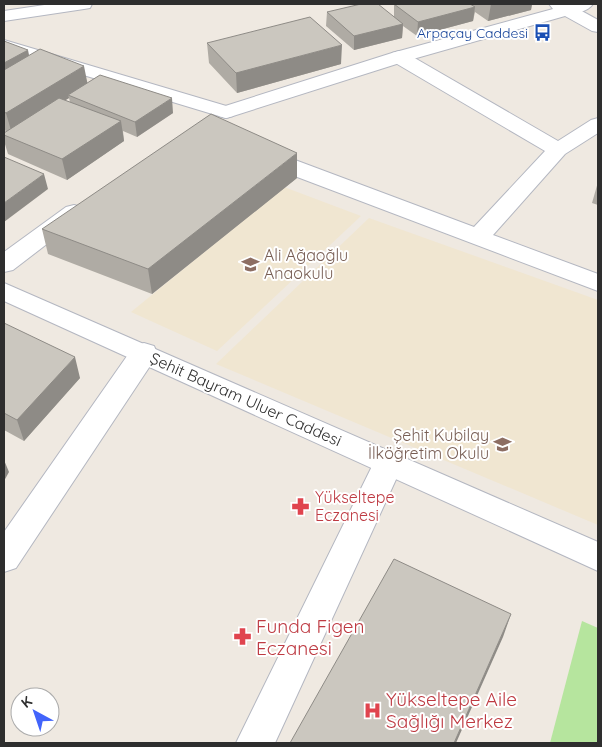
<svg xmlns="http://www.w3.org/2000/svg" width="602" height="747" font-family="Quicksand,sans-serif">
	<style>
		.education { fill: #f0e6d1 }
		.green { fill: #b6e59e }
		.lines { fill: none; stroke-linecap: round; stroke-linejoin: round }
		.street-casing { stroke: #b4b7c1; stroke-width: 2 }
		.secondary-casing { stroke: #b4b7c1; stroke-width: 2 }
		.street { fill: #fff; fill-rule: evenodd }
		.secondary { fill: #fff; fill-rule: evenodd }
		.wall { fill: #afaba4; fill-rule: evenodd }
		.shaded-wall { fill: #8e8b86 }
		.building { fill: #cbc7bf; stroke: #8e8b86 }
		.labels { text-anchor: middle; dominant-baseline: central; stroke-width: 4; stroke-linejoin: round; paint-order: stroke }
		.far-transit-label { font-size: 14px; fill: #164399; stroke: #fff; text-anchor: end }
		.education-label { font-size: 16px; fill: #785e54; stroke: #fff; text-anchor: start }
		.street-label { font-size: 16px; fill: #2e2e2e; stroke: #fff }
		.health-label { font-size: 16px; fill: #be3a42; stroke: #fff; text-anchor: start }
		.near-health-label { font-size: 19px; fill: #be3a42; stroke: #fff; text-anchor: start }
	</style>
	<rect width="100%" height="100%" fill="#efe9e1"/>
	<path class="education" d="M284,187L361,216L217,351L131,312Z
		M369,218L598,300V525L216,364Z"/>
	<path class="green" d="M582,621L598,628V743H550Z"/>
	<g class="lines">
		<defs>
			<path id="street" d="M569,4H593C588,12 570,16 561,14L558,10L561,6Z
				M4,40L233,108L236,112L233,116L226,118L219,116L4,51Z
				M399,51L406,53L558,141L591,120L598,118V133L565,154L493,235L598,274V291L255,161L252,156L255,151L263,150L271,151L474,227L545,151L392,61L390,57L392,53Z
				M74,205L82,207L85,212L82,217L13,270L4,272V252L66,207Z
				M144,343L154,346L157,353L154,360L16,568L4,572V532L134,346Z
				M389,450L400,454L404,462L275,743H236L378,454Z"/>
			<path id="secondary" d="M51,4H92L90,8L84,9L4,21V11Z
				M549,4H569L598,20V32L592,31L565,16L406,61L233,116L226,118L219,116L216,112L219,108L392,53L553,9Z
				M4,283L598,542V571L4,301Z"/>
		</defs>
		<use href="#street" class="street-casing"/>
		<use href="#secondary" class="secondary-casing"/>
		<use href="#street" class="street"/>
		<use href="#secondary" class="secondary"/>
	</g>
	<path class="wall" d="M394,4H532L531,10L488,21L475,12L473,21L417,36L403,26L402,38L354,50L326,26L327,12L394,16Z
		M4,41L29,56L87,83L173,113L137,137L123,131L124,141L67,180L8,154L4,141V133L6,131L4,130ZM69,98L70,102L65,100Z
		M207,43L341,64L237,93L209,63Z
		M297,178L152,294L48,254L42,229Z
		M598,182V205L592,203Z
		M4,323L80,378L24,441L4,430Z"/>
	<path class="shaded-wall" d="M491,4H532L531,10L488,21Z
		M475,7L473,21L417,36L418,22Z
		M403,24L402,38L354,50V36Z
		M342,45L341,64L237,93L236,73Z
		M28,50L32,70L4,86V63Z
		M84,66L88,86L68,95L69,98L12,134L6,113Z
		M172,98L173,113L137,137L135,122Z
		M121,121L124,141L67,180L62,159Z
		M297,153V178L152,294L148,269Z
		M44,174L48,189L4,222V203Z
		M75,357L80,378L24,441L17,420Z
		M4,460L9,472L4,481Z
		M511,614L503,637L456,743H454Z"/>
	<path class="building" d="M361,4H378L403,24L354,36L327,12Z
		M394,4H470L475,7L418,22Z
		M310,17L342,45L236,73L207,43Z
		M4,41L28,50L4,63Z
		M40,49L84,66L6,113L4,112V70Z
		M100,75L172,98L135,122L68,95Z
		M59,98L121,121L62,159L4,135V133Z
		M211,114L297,153L148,269L42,229Z
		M4,157L44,174L4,203Z
		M4,323L75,357L17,420L4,413Z
		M394,559L511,614L454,743H290Z"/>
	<defs>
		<symbol id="bus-bare" viewBox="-9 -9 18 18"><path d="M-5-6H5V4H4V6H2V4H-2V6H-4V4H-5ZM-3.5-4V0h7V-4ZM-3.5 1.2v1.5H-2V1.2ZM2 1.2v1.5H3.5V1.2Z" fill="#1a4fb4" stroke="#fff" stroke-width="2.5" paint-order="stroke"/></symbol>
		<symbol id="school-bare" viewBox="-9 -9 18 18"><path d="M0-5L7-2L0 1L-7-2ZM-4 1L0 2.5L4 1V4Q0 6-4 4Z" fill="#8d6e63" stroke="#fff" stroke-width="2.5" paint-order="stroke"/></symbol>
		<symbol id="pharmacy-bare" viewBox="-9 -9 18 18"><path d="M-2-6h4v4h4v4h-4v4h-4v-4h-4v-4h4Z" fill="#e0444e" stroke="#fff" stroke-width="2.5" paint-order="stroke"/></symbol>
		<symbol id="hospital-bare" viewBox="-9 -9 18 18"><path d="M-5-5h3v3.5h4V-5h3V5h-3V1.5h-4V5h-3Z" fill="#e0444e" stroke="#fff" stroke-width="2.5" paint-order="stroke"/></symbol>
	</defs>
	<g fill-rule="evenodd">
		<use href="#bus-bare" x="530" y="20" width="25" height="25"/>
		<use href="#school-bare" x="238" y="252" width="25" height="25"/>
		<use href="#school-bare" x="490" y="432" width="25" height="25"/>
		<use href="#pharmacy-bare" x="288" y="494" width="25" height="25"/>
		<use href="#pharmacy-bare" x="230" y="624" width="25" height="25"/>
		<use href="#hospital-bare" x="360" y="698" width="25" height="25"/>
	</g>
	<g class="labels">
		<g class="far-transit-label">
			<text x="528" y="33">Arpaçay Caddesi</text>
		</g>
		<g class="education-label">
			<text x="264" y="255">Ali Ağaoğlu<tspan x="264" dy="18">Anaokulu</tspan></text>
			<text x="489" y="435" text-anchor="end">Şehit Kubilay<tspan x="489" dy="18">İlköğretim Okulu</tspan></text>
		</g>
		<g class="street-label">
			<text transform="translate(246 399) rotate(24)">Şehit Bayram Uluer Caddesi</text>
		</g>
		<g class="health-label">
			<text x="315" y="497">Yükseltepe<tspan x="315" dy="18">Eczanesi</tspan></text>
		</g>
		<g class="near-health-label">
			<text x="256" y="626">Funda Figen<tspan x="256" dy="22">Eczanesi</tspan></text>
			<text x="386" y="699">Yükseltepe Aile<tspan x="386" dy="22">Sağlığı Merkez</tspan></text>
		</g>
	</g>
	<rect width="602" height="747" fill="none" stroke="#2e2e2e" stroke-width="10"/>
	<g transform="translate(35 712) rotate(320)"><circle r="24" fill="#ffffff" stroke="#ababab"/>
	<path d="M0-4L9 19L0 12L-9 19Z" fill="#4264fb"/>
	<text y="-8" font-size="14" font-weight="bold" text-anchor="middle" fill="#2e2e2e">K</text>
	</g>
</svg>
